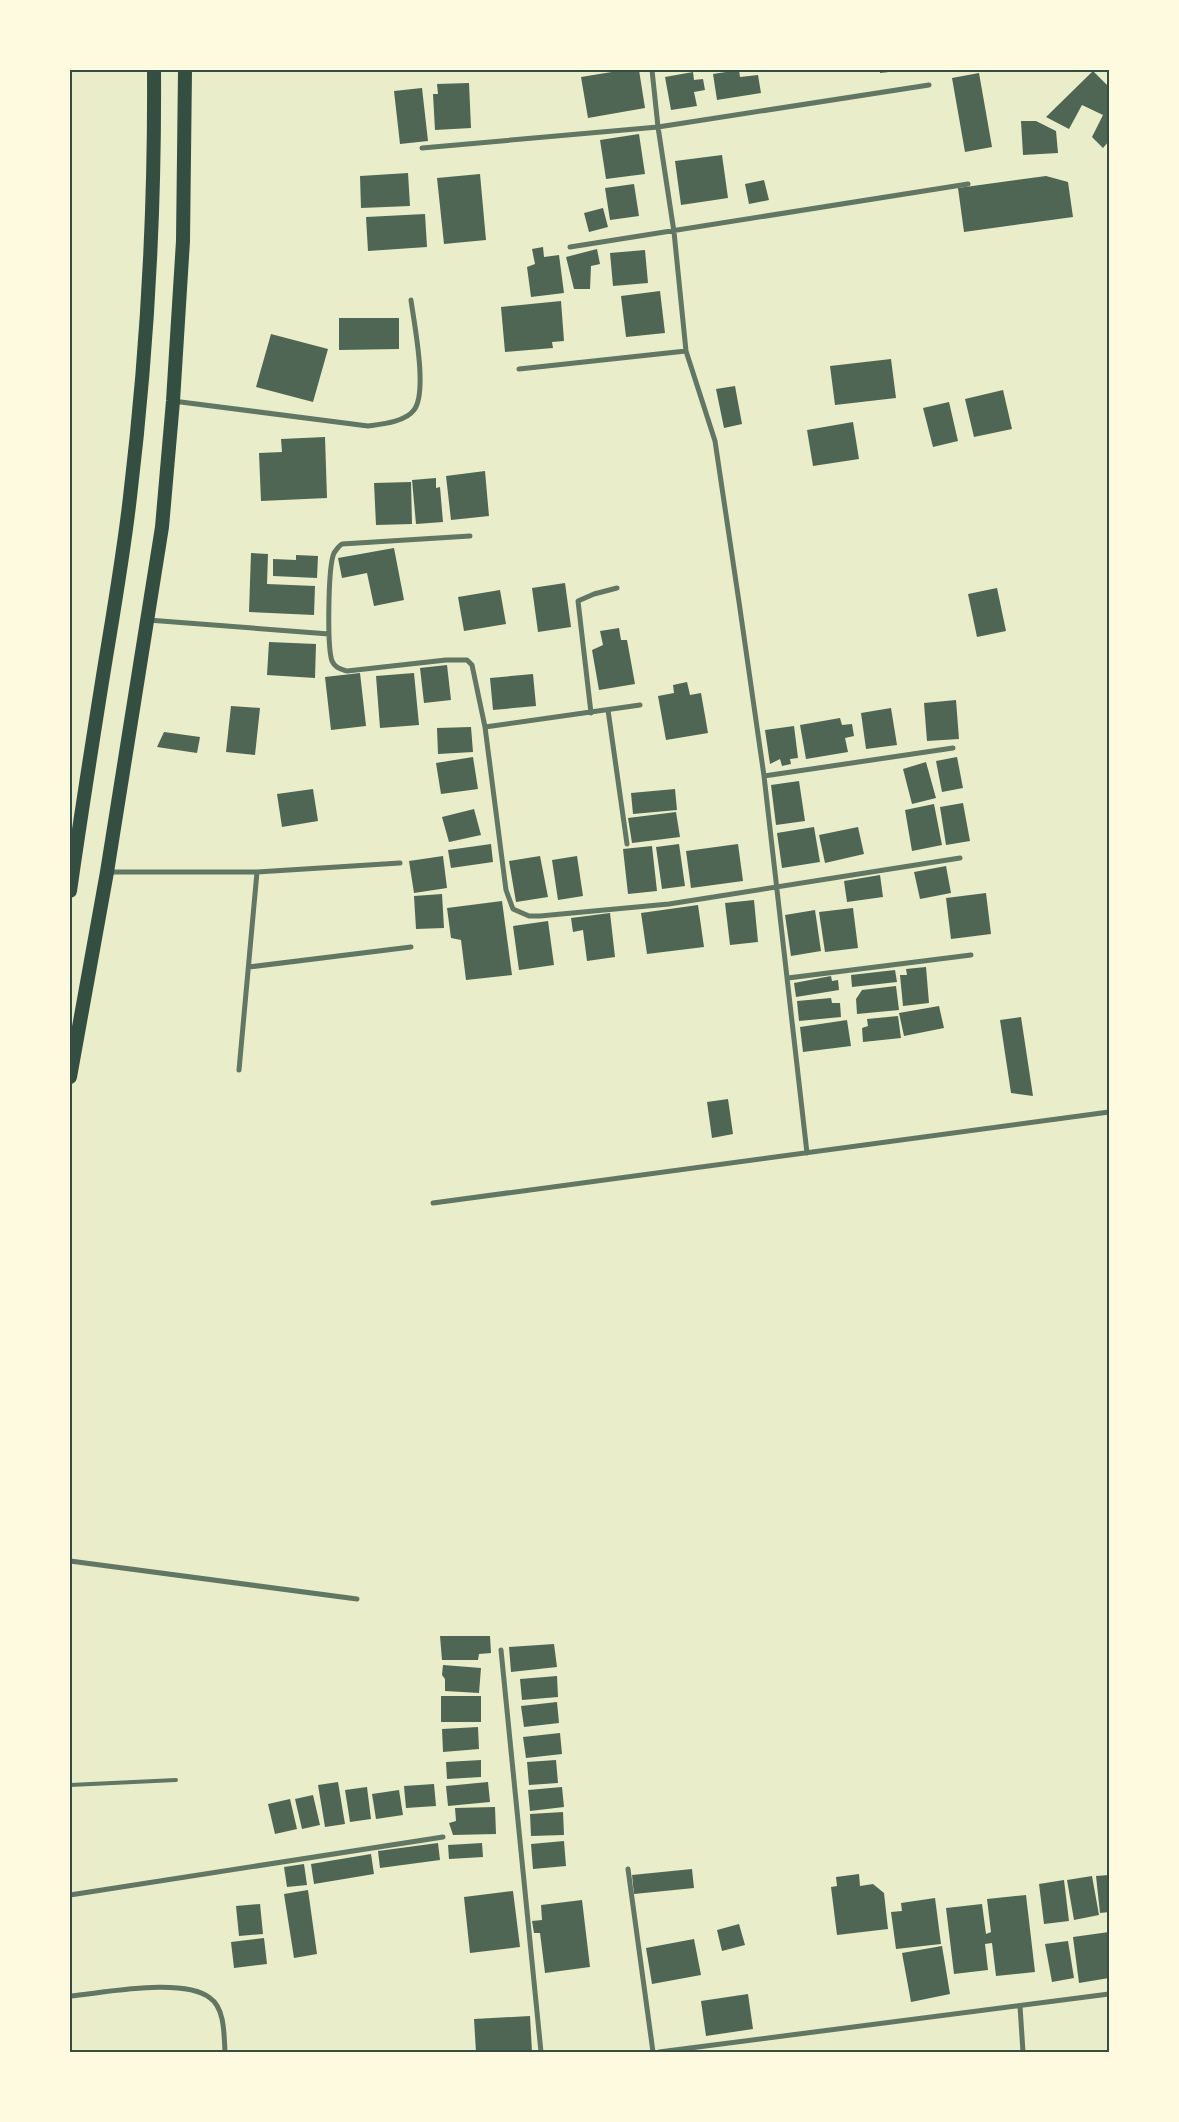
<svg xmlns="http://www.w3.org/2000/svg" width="1179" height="2122" font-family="'Asap Condensed',sans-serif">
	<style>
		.building { fill: #4f6655 }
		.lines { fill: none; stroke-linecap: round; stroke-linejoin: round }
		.service { stroke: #617663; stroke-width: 4 }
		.minor { stroke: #617663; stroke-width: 5 }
		.trunk { stroke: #344e41; stroke-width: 14 }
		.neatline { fill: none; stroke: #344e41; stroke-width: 2 }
	</style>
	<rect width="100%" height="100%" fill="#e9edc9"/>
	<path class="building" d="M624,70H639L645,108L588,118L581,77Z
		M739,70L740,77L758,75L761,93L717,100L713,74Z
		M880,70H898V71L880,73Z
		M1093,71L1109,87V141L1103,148L1092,137L1103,115L1082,105L1069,129L1046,117Z
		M693,72L694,80L703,79L705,90L694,92L697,106L671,110L665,77Z
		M979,73L992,147L965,152L952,78Z
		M469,83L471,128L435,130L433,94H438L437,84Z
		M422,88L428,141L400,144L394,91Z
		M1021,121H1036L1056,131L1058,153L1023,155Z
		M639,134L645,174L606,179L600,140Z
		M722,155L728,198L681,205L675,161Z
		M408,173L410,206L361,208L360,176Z
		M480,174L486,240L444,244L437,178Z
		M1046,176L1068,182L1073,217L964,232L958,188Z
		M764,180L769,200L749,204L745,184Z
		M634,184L639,216L610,220L605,188Z
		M603,208L608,227L589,232L584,213Z
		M425,214L427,247L368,251L366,217Z
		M543,247L544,257L559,255L564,293L531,297L527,267L535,264L532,249Z
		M597,249L600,264L591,266L590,289H574L566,257Z
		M645,250L648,283L613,286L610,253Z
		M660,291L665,333L626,337L621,296Z
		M561,301L564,341L552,342L553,348L505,352L501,307Z
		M339,318H399V349L339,350Z
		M271,334L328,349L313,402L256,387Z
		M891,359L896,398L835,405L830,366Z
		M735,386L742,424L724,428L716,389Z
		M1003,390L1012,429L974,437L965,399Z
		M949,402L958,441L933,447L923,408Z
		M853,422L859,459L813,466L807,430Z
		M325,437L327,498L261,501L259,453L282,452L281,439Z
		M485,471L489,516L451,520L446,476Z
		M436,478V488L440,487L443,522L416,524L412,480Z
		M411,482L412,524L376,525L374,483Z
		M394,548L404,600L374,606L367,573L342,578L338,558Z
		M251,553L268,554L267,584L315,586L314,615L249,612Z
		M296,555L318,556L317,578L273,576V559L296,560Z
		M565,583L571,627L538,632L532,588Z
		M997,588L1006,631L977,637L968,594Z
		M500,590L506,624L464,631L458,597Z
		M619,628L621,640H627L635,684L599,690L592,650L603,645L600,631Z
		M269,642L316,644L315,678L267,675Z
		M447,665L451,700L424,703L420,668Z
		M360,673L366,726L331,730L325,677Z
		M414,673L419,725L380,728L376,676Z
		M533,674L536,706L493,710L490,678Z
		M687,682L690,695L701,693L708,733L666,740L658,696L674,693L673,685Z
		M956,700L959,739L927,741L924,703Z
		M231,706L260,708L255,755L226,752Z
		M891,708L897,745L866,749L861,713Z
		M840,718L842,725L852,724L854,736L845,738L848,752L806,759L800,725Z
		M794,726L798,758L790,759L791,764L782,766L780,759L770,764L765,730Z
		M471,727L473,752L438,754L437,728Z
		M164,732L200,737L197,753L157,747Z
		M473,757L478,789L441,794L436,763Z
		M957,757L963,788L942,792L936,761Z
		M926,762L936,798L912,804L903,769Z
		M799,781L805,821L776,825L771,785Z
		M313,789L318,821L282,827L277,794Z
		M675,789L677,810L633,814L631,793Z
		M963,803L970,841L946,845L940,807Z
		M934,804L942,845L912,851L905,810Z
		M474,809L481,835L449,842L442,817Z
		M676,812L680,837L632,843L628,818Z
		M814,827L820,862L782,868L777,833Z
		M858,827L864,854L825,863L819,835Z
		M491,844L493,862L451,868L448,850Z
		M679,844L685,886L662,889L656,847Z
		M738,844L743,881L691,888L686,851Z
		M652,846L657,891L628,894L623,849Z
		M443,856L447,888L414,893L409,861Z
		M540,856L548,897L516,902L509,861Z
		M577,856L583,896L558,900L552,860Z
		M946,866L951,893L920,899L914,872Z
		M880,875L883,897L847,902L844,881Z
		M986,893L991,934L951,939L946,898Z
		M442,894L444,928L416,929L414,896Z
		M754,900L758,942L730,945L725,903Z
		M502,901L512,975L466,980L461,940L451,938L447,908Z
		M698,905L704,947L647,954L641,913Z
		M853,908L858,948L825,952L819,912Z
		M815,910L821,951L791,956L785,915Z
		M610,913L615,957L587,961L583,930L573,932L571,918Z
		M548,921L554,965L519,970L513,926Z
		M926,967L929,1003L903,1006L900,975H907L906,969Z
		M895,970L897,982L852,987L851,975Z
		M831,976L832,981L838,980L839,990L796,997L794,983Z
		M896,986L899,1010L857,1014L856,999L862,990Z
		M831,998L832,1003H840L841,1017L799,1021L797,1001Z
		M939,1006L944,1028L904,1036L899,1013Z
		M898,1016L901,1038L863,1042L862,1028L868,1026L867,1019Z
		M1021,1017L1033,1096L1011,1093L1000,1020Z
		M847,1020L851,1046L803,1052L800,1027Z
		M728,1099L733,1134L712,1138L707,1102Z
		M440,1636H490L491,1653L479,1654L478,1660H442Z
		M554,1644L557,1667L511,1672L509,1647Z
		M443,1665L481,1668L479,1693L445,1691V1679L442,1675Z
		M557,1676L558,1697L522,1700L520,1679Z
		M441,1696H481V1722H441Z
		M557,1702L559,1723L524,1727L521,1706Z
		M478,1727L479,1749L443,1752L442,1729Z
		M560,1733L562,1754L526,1758L523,1737Z
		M481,1760V1777L447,1779L446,1762Z
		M556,1760L558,1783L529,1785L527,1762Z
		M338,1782L345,1824L325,1827L318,1785Z
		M488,1782L490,1802L448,1806L446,1786Z
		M434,1784L436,1806L406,1808L404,1786Z
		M367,1787L371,1819L350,1822L345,1790Z
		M562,1787L564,1807L530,1811L528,1790Z
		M399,1790L403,1815L376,1819L372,1794Z
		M313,1795L320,1825L302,1829L295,1799Z
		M290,1799L297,1829L275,1834L268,1804Z
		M495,1807L496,1834L453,1835L449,1823L456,1821L455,1808Z
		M563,1812L564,1835L531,1836L530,1814Z
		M564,1841L566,1866L533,1869L531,1844Z
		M438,1843L440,1860L380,1868L378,1851Z
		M482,1843L483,1857L449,1859L448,1845Z
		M371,1854L374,1874L314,1884L311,1864Z
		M304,1864L307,1885L287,1887L284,1867Z
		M692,1869L694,1888L634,1894L632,1875Z
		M859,1874L860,1886L873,1884L884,1893L888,1929L837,1935L831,1887L837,1886L836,1877Z
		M1109,1875V1912L1100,1913L1096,1876Z
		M1092,1876L1099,1915L1074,1920L1067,1880Z
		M1064,1880L1069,1921L1044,1924L1039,1884Z
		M308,1890L317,1954L294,1958L284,1894Z
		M513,1891L520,1947L470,1953L464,1897Z
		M1026,1895L1035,1972L996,1976L992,1943L985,1944L988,1970L954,1974L946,1908L982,1904L986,1934L991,1932L987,1899Z
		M935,1898L941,1944L896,1949L891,1912L902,1911L901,1903Z
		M582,1900L590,1967L545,1973L540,1933H534L532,1921L542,1920L541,1905Z
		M260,1904L263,1934L239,1936L236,1906Z
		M739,1924L745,1945L722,1951L717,1930Z
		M1109,1932V1978L1079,1983L1073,1937Z
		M264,1938L267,1964L234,1968L231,1942Z
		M694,1939L701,1975L652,1984L646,1948Z
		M1068,1941L1074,1978L1052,1982L1045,1944Z
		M942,1946L950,1994L911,2002L902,1953Z
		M748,1994L753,2029L706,2036L701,2001Z
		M530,2016L532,2052H476L474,2019Z"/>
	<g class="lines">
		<path class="service" d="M70,1785L176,1780"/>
		<path class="minor" d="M652,70L658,127L674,232L686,351L715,441L739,602L764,776L807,1153
			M422,148L658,127L929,85
			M570,247L968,184
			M519,369L686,351
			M173,401L368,426C382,424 405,422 414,410C428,392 414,323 411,300
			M470,536L342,544C339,546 336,550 334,553C328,566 327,647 332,661C335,668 341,669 347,671L446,660H467L472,665L485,727L506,890L513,909L529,916H540L669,904L960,858
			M148,620L329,634
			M608,710L627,844
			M591,713L578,601L594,594L617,588
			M485,727L640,705
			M764,776L953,748
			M108,872H257L400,863
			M249,967L411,947
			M788,978L971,955
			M239,1070L257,872
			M433,1203L1109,1112
			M70,1561L357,1599
			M501,1650L541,2052
			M628,1869L653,2052
			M70,1895L443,1837
			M70,1996C104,1993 183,1977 210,1998C225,2008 224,2036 225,2052
			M1020,2006L1023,2052
			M659,2052L1109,1994"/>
		<path class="trunk" d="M70,891C80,821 91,751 102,682C112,620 123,559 130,497C147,355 155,213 154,70
			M70,1077L107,872L162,527L173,401L183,241L185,70"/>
	</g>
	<rect width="1179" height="2122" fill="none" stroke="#fefae0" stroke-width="142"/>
	<rect x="71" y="71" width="1037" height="1980" class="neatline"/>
</svg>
